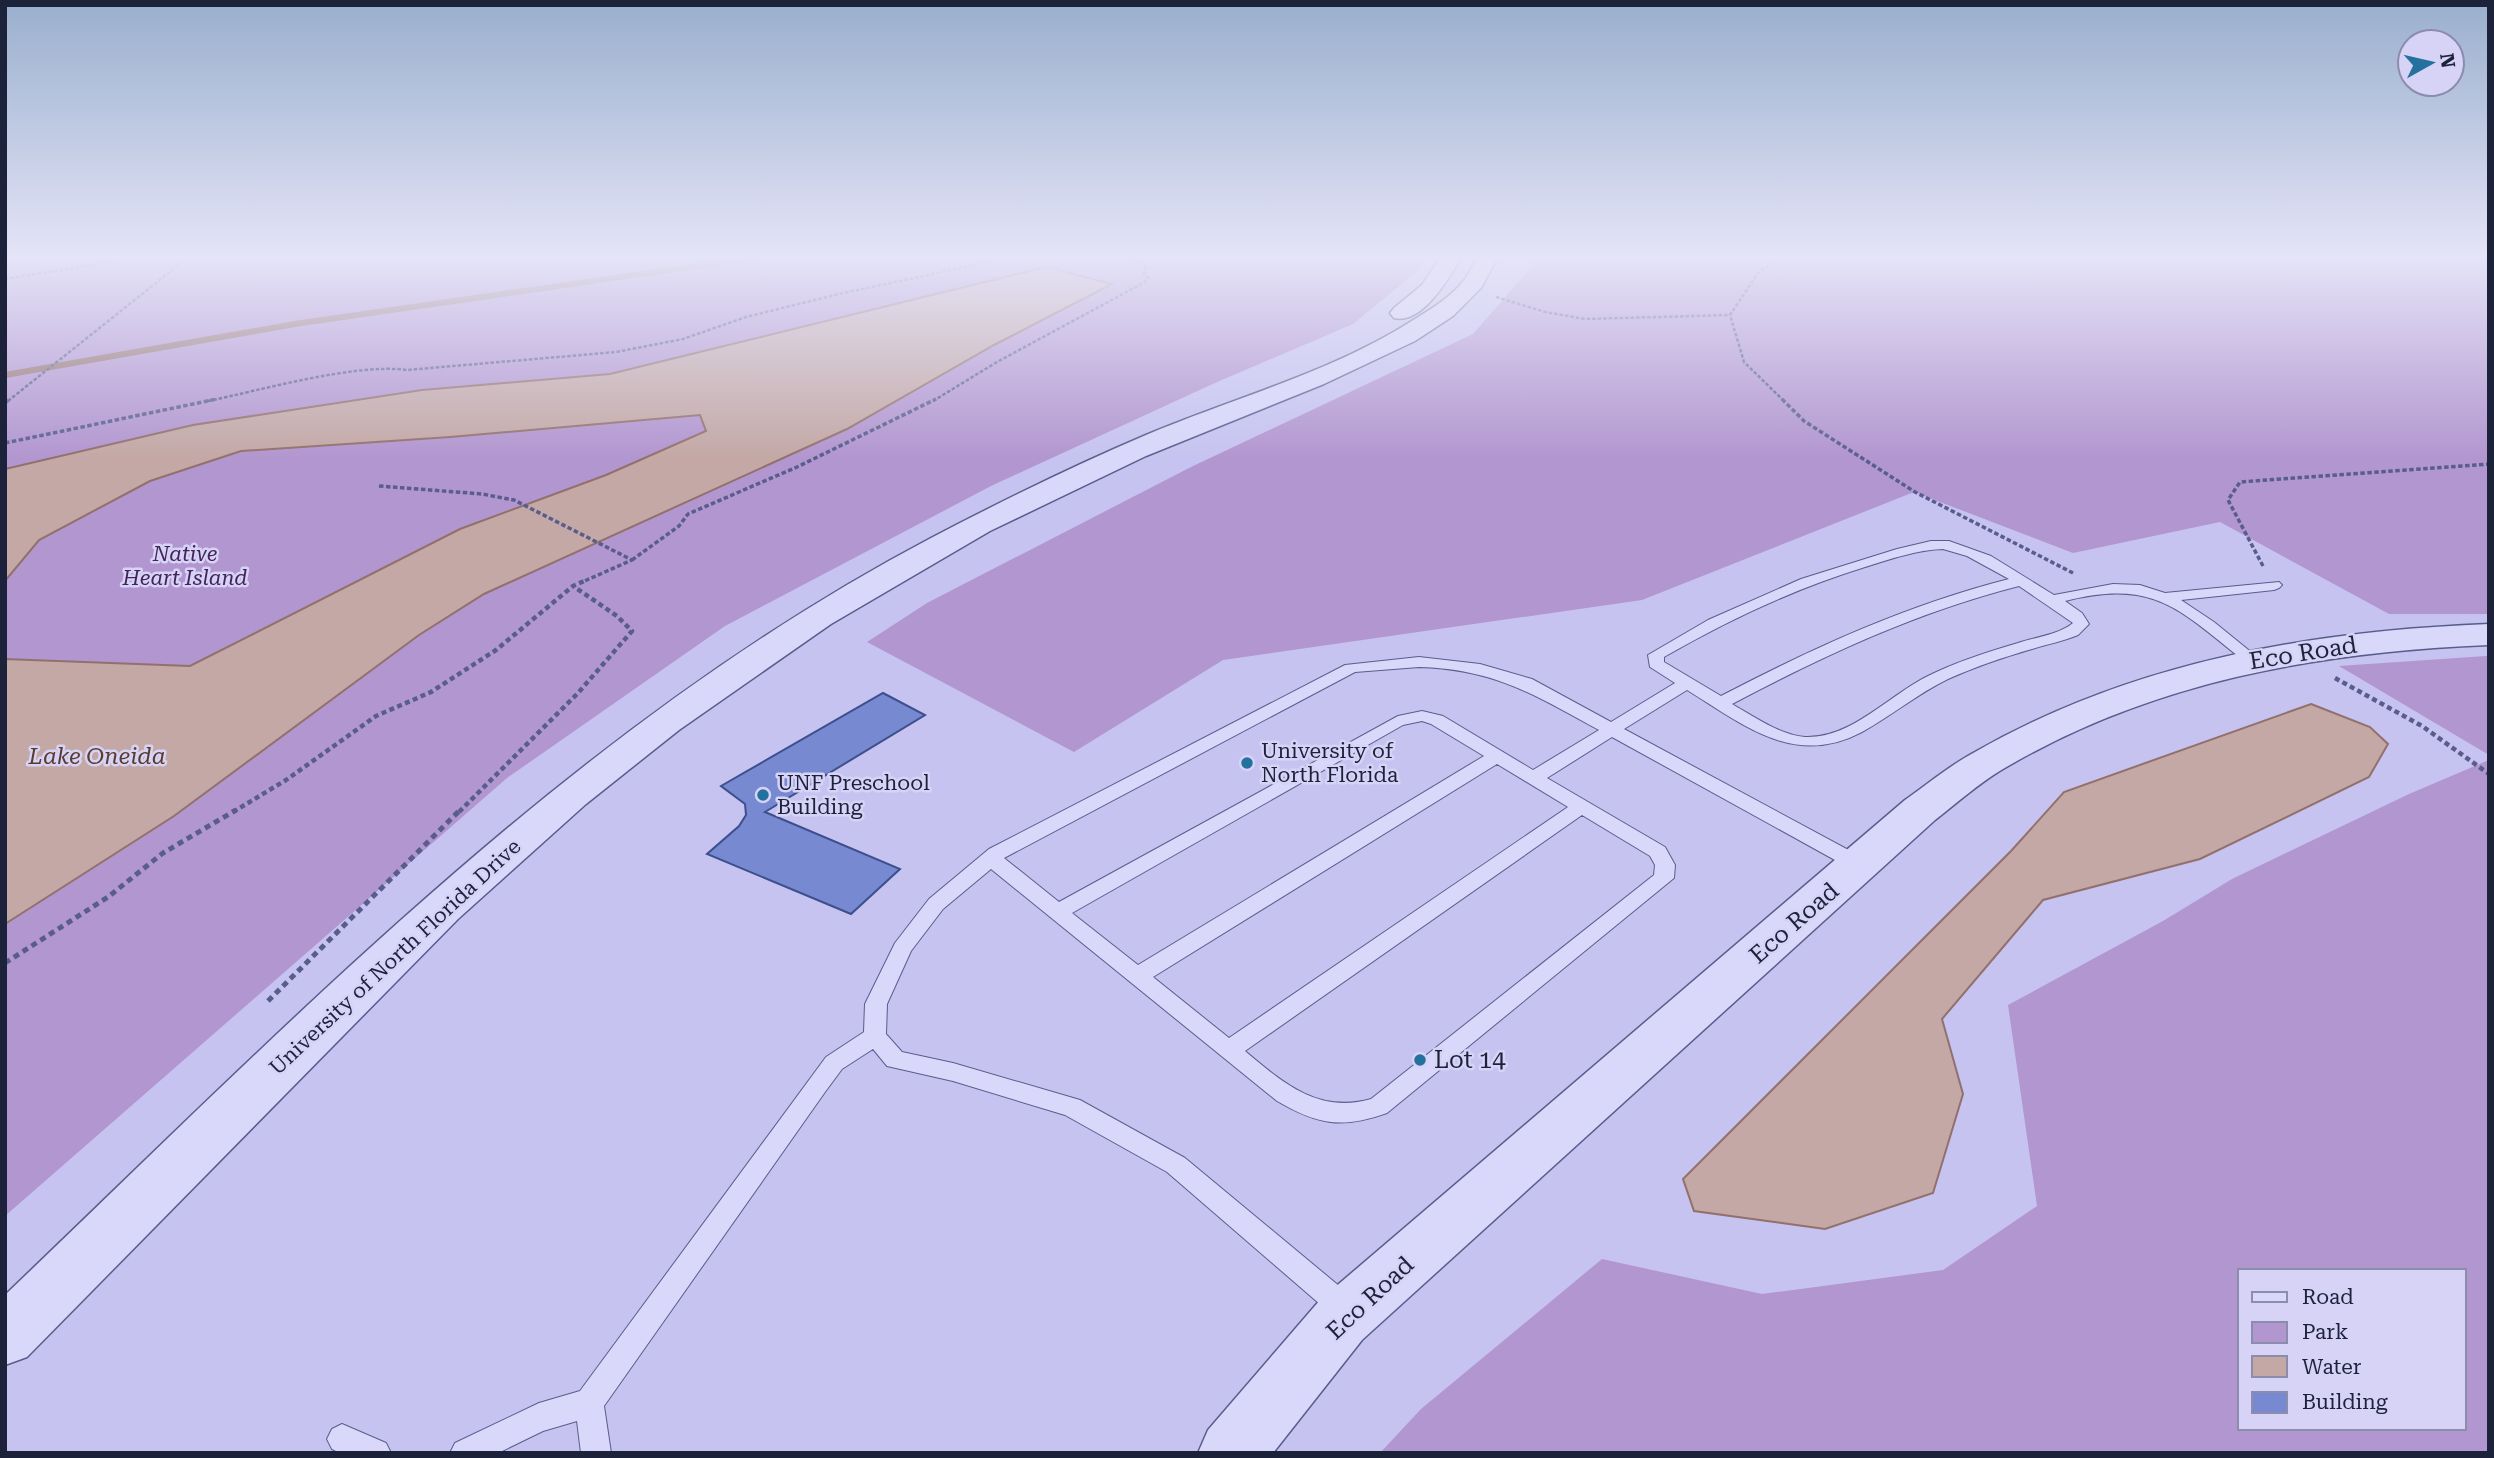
<svg xmlns="http://www.w3.org/2000/svg" width="2494" height="1458" font-family="'Roboto Serif',serif">
	<style>
		.green { fill: #b296cf; fill-rule: evenodd }
		.water { fill: #c3a8a5; stroke: #92706b; stroke-width: 2 }
		.lines { fill: none; stroke-linecap: round; stroke-linejoin: round }
		.stream { stroke: #92706b; stroke-width: 6 }
		.building { fill: #7789d0; stroke: #3d4f8c; stroke-width: 2 }
		.service-casing { stroke: #595d8c; stroke-width: 2 }
		.tertiary-casing { stroke: #595d8c; stroke-width: 3 }
		.path-far3 { stroke: #595d8c; stroke-width: 2.5; stroke-dasharray: 3.5 2; stroke-linecap: butt }
		.path-far2 { stroke: #595d8c; stroke-width: 3.5; stroke-dasharray: 4.5 2.5; stroke-linecap: butt }
		.path-far1 { stroke: #595d8c; stroke-width: 4.5; stroke-dasharray: 5 3.5; stroke-linecap: butt }
		.path { stroke: #595d8c; stroke-width: 5; stroke-dasharray: 6 4.5; stroke-linecap: butt }
		.service { fill: #d9d7fa; fill-rule: evenodd }
		.tertiary { fill: #d9d7fa; fill-rule: evenodd }
		.poi-dot { fill: #25719e; stroke: #d6d3f7; stroke-width: 2.5 }
		.labels { text-anchor: middle; dominant-baseline: central; stroke-width: 5; stroke-linejoin: round; paint-order: stroke }
		.park-label { font-size: 21px; font-style: italic; fill: #442358; stroke: #d6d3f7 }
		.poi-label { font-size: 21px; fill: #1d223b; stroke: #d6d3f7; text-anchor: start }
		.street-label { font-size: 21px; fill: #1d223b; stroke: #d6d3f7 }
		.water-label { font-size: 23px; font-style: italic; fill: #5b3b2c; stroke: #d6d3f7 }
		.near-street-label { font-size: 24px; fill: #1d223b; stroke: #d6d3f7 }
		.near-poi-label { font-size: 24px; fill: #1d223b; stroke: #d6d3f7; text-anchor: start }
	</style>
	<rect width="100%" height="100%" fill="#c6c3f0"/>
	<path class="green" d="M5,255H1424L1421,268L1353,324L1217,382L991,486L725,626L507,778L5,1216V924L174,816L419,635L484,594L847,429L994,345L1111,284L1046,267L610,374L422,390L193,425L5,469Z
		M1536,255H2489V614H2389L2220,522L2073,553L1914,492L1642,600L1223,660L1074,752L867,642L927,603L1191,467L1473,334L1533,265Z
		M700,415L706,431L312,606L190,666L5,659V581L38,541L150,481L241,451L450,437Z
		M2489,656V755L2339,666L2486,656Z
		M2489,760V1453H1380L1421,1409L1602,1259L1762,1294L1943,1270L2037,1206L2008,1005L2163,921L2232,879L2409,794ZM2240,1271H2464V1428H2240Z"/>
	<path class="water" d="M1046,267L1112,284L994,345L847,429L484,594L419,635L174,816L5,924V659L190,666L460,529L606,475L706,431L700,415L450,437L241,451L150,481L39,540L5,581V469L193,425L422,390L610,374Z
		M2311,704L2370,727L2388,744L2369,777L2200,859L2043,900L1942,1019L1963,1094L1933,1193L1825,1229L1694,1211L1683,1179L2011,851L2064,792Z"/>
	<g class="lines">
		<path class="stream" d="M5,375L301,323L775,255"/>
	</g>
	<path class="building" d="M883,693L925,715L765,812L900,869L851,914L707,854L739,826L746,815L745,804L721,786Z"/>
	<g class="lines">
		<defs>
			<path id="service" d="M1949,541L1991,556L2054,595L2113,584L2140,585L2165,593L2279,582L2282,585L2279,588L2274,590L2181,600L2214,622L2262,661L2260,664H2248C2180,611 2157,578 2065,601L2082,613L2089,624L2078,635C2064,641 2048,644 2032,649C2004,657 1975,667 1948,679C1917,694 1891,716 1862,732C1794,768 1744,725 1687,690L1624,729L1867,860L1870,865L1867,870H1853L1612,737L1547,778L1665,847L1675,865L1674,878L1387,1113C1342,1129 1318,1125 1277,1101L991,869L943,909L911,951L887,1004L886,1034L902,1052L953,1063L1080,1100L1185,1158L1356,1300L1360,1309L1356,1318L1346,1322L1336,1318L1167,1172L1065,1115L953,1081L887,1066L873,1049L842,1069L825,1092L604,1406L611,1453H581L577,1421L543,1431L498,1453H450L455,1443L539,1403L580,1391L826,1057L864,1032L865,1004L895,943L929,899L989,849L1345,665L1419,657L1480,664L1532,679L1611,722L1675,683L1650,667L1648,655L1708,620L1801,579L1897,549L1931,541ZM1943,549L1967,556L2009,579C1907,605 1813,648 1721,696L1664,662V657C1728,620 1794,589 1865,567C1890,559 1917,550 1943,549ZM2019,586L2073,623C2058,635 2036,637 2018,643C1987,652 1956,662 1928,676C1889,695 1851,739 1805,737C1780,735 1753,716 1732,704C1825,655 1917,612 2019,586ZM1419,667C1494,669 1535,695 1599,730L1533,770L1443,716L1422,711L1398,716L1059,902L1004,858L1355,672ZM1422,721L1431,724L1484,756L1138,965L1072,913L1403,725ZM1497,764L1568,807L1229,1038L1153,977ZM1582,815L1650,856L1655,865L1654,875L1371,1099C1318,1114 1283,1083 1245,1051Z
				M342,1424L386,1443L391,1453H340L332,1449L327,1439L332,1429Z"/>
			<path id="tertiary" d="M1442,255H1463C1450,276 1423,325 1394,318L1390,313L1394,308L1422,285Z
				M1478,255H1499L1481,288L1453,316L1415,341L1324,384L1146,456L990,531L831,624L679,730L586,804L458,919L27,1357L5,1365V1295C294,1019 574,726 931,538C1002,501 1073,466 1146,435C1236,397 1333,372 1415,319C1433,308 1452,296 1465,279C1470,272 1474,263 1478,255Z
				M2489,624V645C2318,652 2152,681 2003,769C1979,783 1957,803 1935,820L1362,1340L1273,1453H1198L1208,1430L1320,1300L1905,800C1928,784 1950,765 1975,752C2132,662 2310,631 2489,624Z"/>
		</defs>
		<use href="#service" class="service-casing"/>
		<use href="#tertiary" class="tertiary-casing"/>
		<path class="path-far3" d="M5,279L155,255
			M1496,297L1545,312L1585,319L1730,315
			M8,401L191,255
			M208,401C262,390 355,363 407,370L616,352L683,339L746,317L839,294L984,263L1006,255
			M933,401L997,362L1145,282L1148,278L1144,275L1146,265L1118,255
			M1784,401L1744,362L1730,315L1758,273L1786,255"/>
		<path class="path-far2" d="M1782,399L1804,421L1915,492L2073,573
			M5,403L10,399
			M5,443L217,399
			M379,486L482,494L514,500L632,560L580,583
			M632,560L679,526L688,514L797,467L936,399
			M2263,566L2228,500L2240,482L2489,464"/>
		<path class="path-far1" d="M2335,678L2422,726L2489,774
			M233,812L286,780L376,716L431,692L496,650L573,586L584,581
			M459,812L578,693L632,631L617,616L573,586"/>
		<path class="path" d="M5,963L108,897L163,853L236,810
			M268,1001L460,810"/>
		<use href="#service" class="service"/>
		<use href="#tertiary" class="tertiary"/>
	</g>
	<linearGradient id="sky" x2="0" y2="1"><stop stop-color="#99afcd"/><stop offset="0.56" stop-color="#e5e4f8"/><stop offset="1" stop-color="#e5e4f8" stop-opacity="0"/></linearGradient>
	<rect width="2494" height="459" fill="url(#sky)"/>
	<g class="poi-dot">
		<circle cx="1247" cy="763" r="7"/>
		<circle cx="763" cy="795" r="7"/>
		<circle cx="1420" cy="1060" r="7"/>
	</g>
	<g class="labels">
		<g class="park-label">
			<text x="185" y="554">Native<tspan x="185" dy="24">Heart Island</tspan></text>
		</g>
		<g class="poi-label">
			<text x="1261" y="751">University of<tspan x="1261" dy="24">North Florida</tspan></text>
			<text x="777" y="783">UNF Preschool<tspan x="777" dy="24">Building</tspan></text>
		</g>
		<g class="street-label">
			<text transform="translate(395 957) rotate(-43)">University of North Florida Drive</text>
		</g>
		<g class="water-label">
			<text x="97" y="756">Lake Oneida</text>
		</g>
		<g class="near-street-label">
			<text transform="translate(2303 653) rotate(-9)">Eco Road</text>
			<text transform="translate(1794 923) rotate(-41)">Eco Road</text>
			<text transform="translate(1370 1298) rotate(-43)">Eco Road</text>
		</g>
		<g class="near-poi-label">
			<text x="1434" y="1060">Lot 14</text>
		</g>
	</g>
	<rect width="2494" height="1458" fill="none" stroke="#1d223b" stroke-width="14"/>
	<rect x="2238" y="1269" width="228" height="161" fill="#d6d3f7" stroke="#8c8cac" stroke-width="2"/>
	<rect x="2252" y="1292" width="35" height="10" fill="#d9d7fa" stroke="#8c8cac" stroke-width="2"/>
	<text x="2302" y="1304" font-size="21" fill="#1d223b">Road</text>
	<rect x="2252" y="1322" width="35" height="21" fill="#b296cf" stroke="#8c8cac" stroke-width="2"/>
	<text x="2302" y="1339" font-size="21" fill="#1d223b">Park</text>
	<rect x="2252" y="1356" width="35" height="21" fill="#c3a8a5" stroke="#8c8cac" stroke-width="2"/>
	<text x="2302" y="1374" font-size="21" fill="#1d223b">Water</text>
	<rect x="2252" y="1392" width="35" height="21" fill="#7789d0" stroke="#8c8cac" stroke-width="2"/>
	<text x="2302" y="1409" font-size="21" fill="#1d223b">Building</text>
	<g transform="translate(2431 63) rotate(82)"><circle r="33" fill="#d6d3f7" stroke="#8c8cac" stroke-width="2"/>
	<path d="M0-5L12 26L0 18L-12 26Z" fill="#25719e"/>
	<text y="-10" font-size="19" font-weight="bold" text-anchor="middle" fill="#1d223b">N</text>
	</g>
</svg>
